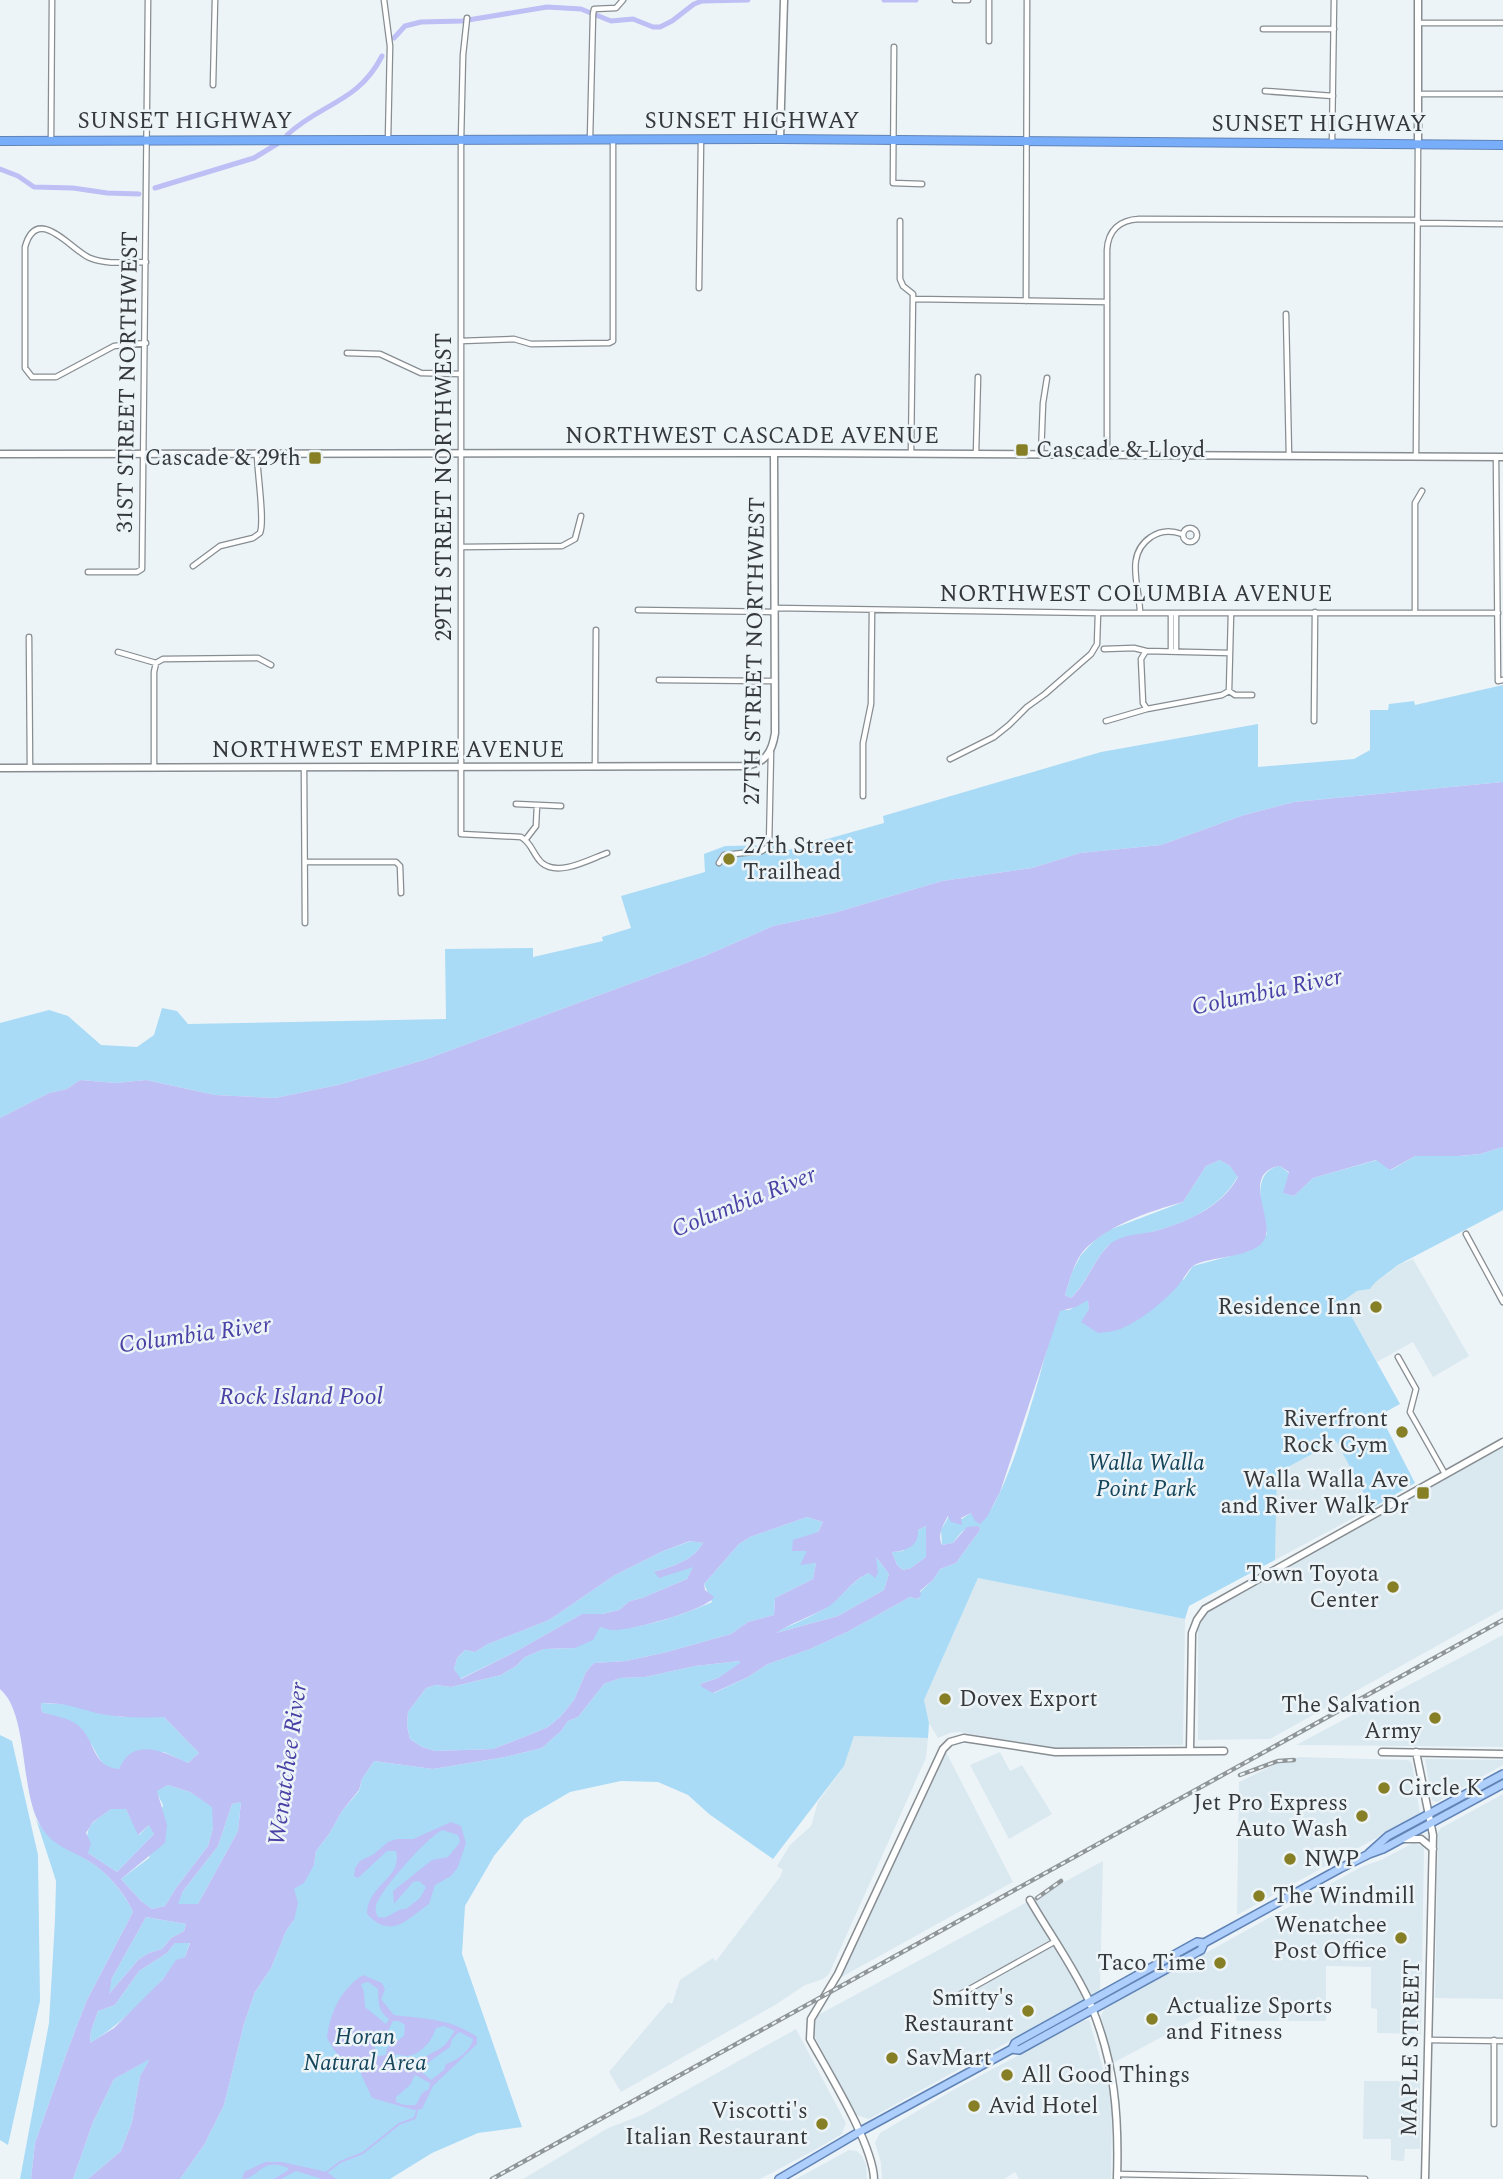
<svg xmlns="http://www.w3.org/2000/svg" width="1503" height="2179" font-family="Spectral,serif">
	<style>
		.built { fill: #dae8f0 }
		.green { fill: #a9dbf6 }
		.water { fill: #bdbff5; fill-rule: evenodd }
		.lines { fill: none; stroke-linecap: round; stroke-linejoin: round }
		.stream { stroke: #bdbff5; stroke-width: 2 }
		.canal { stroke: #bdbff5; stroke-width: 5 }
		.street-casing { stroke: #878d91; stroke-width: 7 }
		.secondary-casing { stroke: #878d91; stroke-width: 9 }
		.primary-casing { stroke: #6184b6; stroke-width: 10 }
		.highway-casing { stroke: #6184b6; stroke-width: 10 }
		.street { stroke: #fff; stroke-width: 4.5 }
		.secondary { stroke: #fff; stroke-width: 6 }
		.primary { stroke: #aecefb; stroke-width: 7 }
		.highway { stroke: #78adf9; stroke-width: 8 }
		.rail-casing { stroke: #909598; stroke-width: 4.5 }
		.rail { stroke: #edf4f8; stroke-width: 2; stroke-dasharray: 5; stroke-linecap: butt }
		.poi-dot { fill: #867f26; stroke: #edf4f8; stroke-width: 2.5 }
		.labels { text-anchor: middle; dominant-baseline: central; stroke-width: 5; stroke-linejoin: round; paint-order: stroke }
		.street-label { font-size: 23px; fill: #36393b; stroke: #edf4f8 }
		.poi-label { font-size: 23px; fill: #36393b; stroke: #edf4f8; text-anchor: end }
		.park-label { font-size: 23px; font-style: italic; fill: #15455b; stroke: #edf4f8 }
		.water-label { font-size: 24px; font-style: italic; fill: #4b40a5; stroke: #edf4f8 }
	</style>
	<rect width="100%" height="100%" fill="#edf4f8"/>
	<path class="built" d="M1413,1259L1469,1356L1433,1377L1413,1342L1377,1362L1343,1301L1357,1291L1370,1289L1378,1277L1388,1274L1396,1266Z
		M1336,1441L1372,1508L1275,1560L1277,1473Z
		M1503,1447V1609L1270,1739L1198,1740V1628L1203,1612Z
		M978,1578L1185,1619L1183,1745L1055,1748L959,1732L950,1733L938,1738L929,1723L924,1700Z
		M1503,1635V1747L1296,1745Z
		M854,1736L928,1738L926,1758L829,1974L823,1979L805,1985L775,2005L621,2092L609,2072L668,2002L672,2004L680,1980L713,1958L716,1961L780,1877L783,1870L777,1866L790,1845L811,1826L818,1802L844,1766Z
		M946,1752L1013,1882L838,1979L925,1788Z
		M1000,1752L1010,1771L1022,1765L1052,1814L1009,1839L970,1765Z
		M1299,1757L1408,1760L1412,1763L1420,1814L1237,1915L1239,1782L1276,1764Z
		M1425,1759L1503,1760V1765L1437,1802L1432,1800Z
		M1503,1794V1999L1435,1998L1438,1832L1441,1828Z
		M1413,1843L1423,1846L1424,1850L1421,2034L1377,2033V2009L1371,2008V1967L1326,1966V2021H1236L1235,1998L1113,2063L1101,2016L1104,2009L1361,1867L1381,1860Z
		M1103,1861L1100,1991L869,2119L856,2115L813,2033V2026L818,2015Z
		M1089,2020L1112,2099L1111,2179H1019L1015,2172L1004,2179H882L881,2163L875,2143L880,2133L955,2089L1083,2021Z
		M796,2029L846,2123L842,2134L813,2151L760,2179H523L608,2128L642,2115Z
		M1364,2081H1420V2149H1405L1404,2161L1391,2160V2139H1363Z
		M849,2150L857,2151L862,2156L866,2165L867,2179H796Z"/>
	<path class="green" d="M1503,685V782L1294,802L1244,815L1161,845L1080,853L1032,868L942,881L834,913L773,926L705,956L424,1060L338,1085L275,1098L215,1095L146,1080L116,1083L80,1080L67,1089L49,1093L0,1118V1023L49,1010L68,1016L101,1045L137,1047L154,1035L162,1008L177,1011L188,1024L446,1019L445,949L533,948V957L603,941L602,937L631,928L621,896L705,872L704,854L725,846L774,845V854L884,823L883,816L1101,752L1258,724V767L1354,759L1370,750V710H1388L1389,704L1414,701L1415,705Z
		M1503,1147V1210L1396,1266C1385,1277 1379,1276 1370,1289L1357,1291L1343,1301L1400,1404L1380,1415L1415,1483L1372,1508L1336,1441L1277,1473L1275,1560L1189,1606L1185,1619L978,1578L924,1700L929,1723L928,1738L854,1736L844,1766L773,1859L709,1814L688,1795L658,1782L621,1781L570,1792L524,1819L494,1856L465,1906L462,1954L522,2127L478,2133L432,2153L390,2179H180L204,2145L224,2105L244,2024L255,1992L271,1968L286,1931L294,1920V1889L314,1865L316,1851L329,1834L342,1811L359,1791L362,1779L374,1761L433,1769L505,1757L542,1748L561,1731L568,1721L578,1717L604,1684L620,1678L645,1677L695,1666L740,1661L741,1663L718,1678L700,1684L714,1693L748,1677L768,1664L810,1649L847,1632L910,1597L919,1599L920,1592L933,1580L940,1569L956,1563L980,1530L979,1526C963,1528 963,1530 953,1543L942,1545L941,1530L949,1516L960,1520L971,1513L980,1523C1008,1501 1043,1364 1054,1323L1060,1310H1069L1088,1299L1089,1309L1082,1322L1184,1279L1193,1266L1249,1251L1267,1234C1263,1212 1249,1171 1280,1166L1289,1173L1284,1193L1294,1196L1313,1178L1377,1160L1391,1170L1415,1156H1460L1480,1154Z
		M1220,1160L1230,1166L1238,1176C1222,1206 1187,1223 1155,1231C1141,1235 1120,1237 1109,1245C1098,1254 1085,1285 1071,1298L1065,1295L1072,1272L1081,1255L1095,1240L1109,1230L1183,1202L1206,1166Z
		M807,1517L823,1522L801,1564L816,1563L813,1579L775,1598L774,1615L748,1622L731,1634L667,1652L626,1661L594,1663L586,1672L574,1700L561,1716L548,1727L529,1735L493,1749L435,1751L422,1747L410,1739L407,1726L408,1712L426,1688L436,1685L451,1687L501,1675L516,1666L525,1657L544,1649L575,1648L600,1627C628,1635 685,1614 712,1602L704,1584L739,1544L750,1537Z
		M926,1526L928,1530L926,1557L911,1568L903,1570L897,1565L892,1552L903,1551L918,1530Z
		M691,1541L703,1543C693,1561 673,1566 654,1572L694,1566L687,1579L642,1598L630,1601L619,1610L602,1614H582L515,1652L460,1679L454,1669L457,1658L465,1650L475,1652L488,1644L549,1620L615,1575L663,1551Z
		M875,1556L889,1574L884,1590L838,1616L772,1634C790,1625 810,1618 827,1607C842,1598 852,1580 869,1573Z
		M41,1703L77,1705L97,1713L122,1717H164L199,1753L188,1763L164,1752C150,1757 132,1768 118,1769C99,1770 98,1751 88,1740C75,1725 59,1718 42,1712Z
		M0,1735L12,1741L38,1855L40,2001L8,2145L0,2140Z
		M168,1785L190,1792L213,1807V1828L208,1846L176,1888L165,1906L152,1909L141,1901L121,1879L149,1858L163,1805L156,1791Z
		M241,1802L238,1831L198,1904H177L183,1891L218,1846L232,1804Z
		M111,1809H126L139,1835L150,1824L154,1834L117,1872L88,1853C85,1825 89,1825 111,1809Z
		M36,1819C52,1847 71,1848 95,1865C110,1876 126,1896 133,1912L86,2002L67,2052L35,2143L31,2179H20L49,2023L55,1920L56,1881Z
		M146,1917L186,1924L184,1931L171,1938L162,1949L149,1953L138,1960L108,1995L112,1978Z
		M190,1942L185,1957C173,1962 170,1971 162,1980C140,2004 117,2027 90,2043L91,2031L98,2011L115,2005L139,1971L167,1953L175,1943Z
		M151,2058L140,2076L132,2122L121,2151L88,2179H73L93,2122L114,2079Z"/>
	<path class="water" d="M1503,782V1147L1480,1154L1459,1156H1415L1390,1170L1376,1160L1313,1178L1294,1196L1283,1193L1289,1172L1280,1166C1242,1172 1271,1215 1266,1235C1261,1259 1210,1255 1193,1266C1187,1271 1182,1282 1176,1288C1163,1302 1139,1322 1120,1329C1113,1332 1105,1332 1098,1333L1081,1322L1089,1309L1088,1300L1076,1307L1060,1311L1000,1492L987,1517L980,1524L975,1521L971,1513L961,1518L962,1525L951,1522L948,1516C943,1525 937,1535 942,1545L953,1543L967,1527L979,1526L980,1530L956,1563L940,1569L933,1580L920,1591L921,1595L918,1599L910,1597L847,1632L810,1649L768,1664L748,1677L713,1693L702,1687L700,1684L718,1678L740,1663V1661L695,1666L645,1677L620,1678L604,1684L578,1717L568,1721L561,1731L542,1748L505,1757L433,1769L374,1761L362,1779L359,1790L342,1811L329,1834L316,1851L314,1865L304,1883L294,1889L298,1903L294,1920L286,1931L271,1968L255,1992L244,2024L224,2105L204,2145L180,2179H88L121,2151L132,2122L140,2076L150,2059L114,2079L93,2122L73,2179H31L35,2143L67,2052L86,2002L133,1912C126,1896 111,1877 96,1866C74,1849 51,1849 38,1821C20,1785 28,1713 0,1689V1118L49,1093L67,1089L80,1080L116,1083L146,1080L215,1095L275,1098L338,1085L424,1060L705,956L773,926L834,913L942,881L1032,868L1080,853L1161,845L1244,815L1294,802ZM1220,1160L1230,1166L1238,1177C1223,1206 1186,1223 1155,1231C1140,1235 1121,1234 1109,1245C1095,1258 1087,1283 1071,1298L1065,1295C1069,1282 1073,1266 1081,1254C1102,1227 1150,1211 1183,1202L1206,1166ZM807,1517L823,1522L818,1532L793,1540L792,1551H807L800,1565L816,1563L813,1579L775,1598L774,1615L748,1622L731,1634L667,1652L626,1661L594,1663L586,1672L574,1700L561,1716L548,1727L529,1735L493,1749L435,1751L422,1747L410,1739L407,1726L408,1712L426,1688L436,1685L451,1687L501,1675L516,1666L525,1657L544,1649L575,1648L593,1640L600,1627C604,1628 607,1629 611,1630C627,1632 707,1610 714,1597L705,1590L704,1584L739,1544L750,1537ZM926,1526V1557L911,1568L903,1570L897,1565L892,1552C907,1551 919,1546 918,1530ZM690,1541L703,1543C693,1561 673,1566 654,1572L659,1578L693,1567L687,1579L642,1598L630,1601L619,1610L602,1614H582L515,1652L461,1679L454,1669L457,1658L465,1650L475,1652L488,1644L549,1620L615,1575L663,1551ZM876,1557L889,1574L884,1590L838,1616L776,1633C791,1623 810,1617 826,1608C842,1599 851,1580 869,1573L875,1578L878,1573ZM41,1703C64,1703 75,1707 96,1713C118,1718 141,1718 164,1717L199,1753L188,1763C164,1752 133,1736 119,1769C91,1766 96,1741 79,1726C70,1718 53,1716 42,1712ZM168,1785L190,1792L212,1807L213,1828L208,1846L176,1888L165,1906L152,1909L141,1901L121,1879L165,1843L167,1825L157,1791ZM241,1802L238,1831L198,1904H178L183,1891L218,1846L232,1804ZM111,1809H126L138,1835L149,1825L154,1834L117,1872L88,1853L91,1843L86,1833L93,1822ZM146,1917L186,1924L184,1931L171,1938L162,1949L149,1953L138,1960L109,1994L112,1978ZM175,1943H190L185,1957L176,1960L163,1979L114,2028L90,2043L91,2031L98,2011L115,2005L139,1971L167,1953Z
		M451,1822L461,1826L466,1843L458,1867L451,1876L435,1885L429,1904C408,1918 392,1941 367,1914C367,1884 403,1879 396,1851H387L358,1878L354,1876L355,1868L360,1861L374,1854L388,1842L397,1839H413ZM442,1830L458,1835L460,1842L448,1857L432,1860L393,1891L394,1904L413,1882L419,1881L426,1887L420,1898L406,1909C395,1908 390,1920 378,1917C376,1912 375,1912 376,1906C380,1890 427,1838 442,1830Z
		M363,1975L382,1983L385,1989L381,1999L394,2015C425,2019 450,2018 477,2037V2044L433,2086L422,2109L414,2110L372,2098L361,2074V2067L348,2065L334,2050L327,2038C330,2012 341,1989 363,1975ZM368,1982L378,1989C379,2002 377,2010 389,2019L386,2024L365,2007L364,1992L361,1984ZM393,2021H399L405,2025L404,2036L387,2048L386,2055L378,2056L371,2037L378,2032L382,2034L388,2031ZM444,2026L455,2031C445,2045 446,2046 430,2054C424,2057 418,2065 412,2069L394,2065L391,2059L397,2054C415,2062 431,2044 436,2028ZM459,2032L473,2039C470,2052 456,2061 446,2064L444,2070L431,2080L422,2072V2067L450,2047L452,2039ZM415,2075L430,2083L429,2089L422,2093L416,2105H405L396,2102V2097L410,2085Z
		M265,2162H282L327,2172L336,2179H322L296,2171L281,2179H274L288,2170V2168C261,2156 259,2179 242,2179L244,2172Z"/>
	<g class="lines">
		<path class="stream" d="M327,2172L340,2162L363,2153L399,2124L415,2118L417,2110"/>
		<path class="canal" d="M884,0H916
			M394,38L405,26L421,22L462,21L547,7L581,9L611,21L633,19L653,27H660L672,21L694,4L702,1L748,0
			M287,135C321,103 358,103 382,56
			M0,169L18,176L34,187L73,188L107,193L139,194
			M155,188L254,158L277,144"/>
		<defs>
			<path id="street" d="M384,0L390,46L388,140
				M955,0H968
				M467,18L463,55L461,140V834L521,837C532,843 533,855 542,863C559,877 590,859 607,853
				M1419,23H1503
				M1263,29H1334
				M989,41V0
				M894,47L893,183L922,184
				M213,85L215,0
				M1265,91L1333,96
				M1418,94H1503
				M590,139L593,14L594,9L616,8L623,0
				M51,140L52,0
				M1332,143L1334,0
				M900,221V279L903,286L913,294L911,454
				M1418,223L1503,224
				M699,288L701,140
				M913,299L1107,302
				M1026,301L1027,0
				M1286,314L1289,456
				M461,341L514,339L531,344L609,343L613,341V140
				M146,343L114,346L56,377H32L25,368V247C37,203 72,251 90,258C107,265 128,262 146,262
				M347,353L380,354L421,373L461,374
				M976,454L978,377
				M1041,455L1043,403L1047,378
				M1107,455V250C1108,230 1120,220 1139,219L1418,220
				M1416,457L1418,145
				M1496,457L1498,681L1503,680
				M1183 535a7 7 0 1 1 14 0a7 7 0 1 1-14 0Z
				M461,547L562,546L575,539L581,516
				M193,566L220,546L253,538L260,533C265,521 257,471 257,454
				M88,572H137L142,569L148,0
				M775,608L1098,613H1498
				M638,610L775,612
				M1140,613C1140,587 1124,555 1151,537C1161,530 1171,530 1182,534
				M1171,613V651
				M1176,613V651
				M1415,613V503L1422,491
				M29,637L30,768
				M1104,649L1134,648L1146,651
				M118,652L156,663
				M1230,653L1146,651L1141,659L1143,703L1147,709L1222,695L1229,691L1231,613
				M659,680L775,681
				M1229,691L1235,695H1252
				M1106,721L1147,709
				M1314,721L1315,612
				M950,759L994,737L1009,725L1027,707L1045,694L1091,654L1097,644L1098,613
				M595,767L596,630
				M154,768V672L156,663L163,659L258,658L271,665
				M304,768L305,923
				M863,796V743L871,704L872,610
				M516,804L561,806
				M526,839L536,826L537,805
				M305,862H396L400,866L401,893
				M719,863L724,855L762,851L769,846L771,752
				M1466,1234L1503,1302
				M1398,1357L1416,1389L1410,1412L1445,1474
				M959,1995L1054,1942
				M1429,2040L1503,2041
				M1494,2040V2124
				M1117,2174L1365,2179"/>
			<path id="secondary" d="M780,139L784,0
				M1418,144V0
				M0,454L802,453L1503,457
				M0,768L745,766C765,763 772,753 775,733L774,453
				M1190,1751L1192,1633L1197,1620L1205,1609L1503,1442
				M1382,1752L1503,1754
				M1416,1752L1433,1835L1425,2179
				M1404,1839H1421L1433,1849
				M1030,1900C1049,1933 1075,1969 1090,2003C1115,2062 1119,2116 1117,2179
				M874,2179C873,2144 828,2072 810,2039L811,2019L838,1974L943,1749L950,1742L964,1738L1055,1752L1224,1751"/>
			<path id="primary" d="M1369,1853L1388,1836L1503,1774
				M1012,2049L1019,2050L1201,1950L1204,1943L1341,1868L1369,1854L1383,1849L1503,1784
				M779,2179L859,2132L1012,2049L1015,2043L1197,1942L1204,1943"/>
			<path id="highway" d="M0,141L780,139L1503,145"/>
		</defs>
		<use href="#street" class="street-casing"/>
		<use href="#secondary" class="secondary-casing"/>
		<use href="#primary" class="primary-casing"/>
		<use href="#highway" class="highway-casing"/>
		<use href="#street" class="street"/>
		<use href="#secondary" class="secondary"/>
		<use href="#primary" class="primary"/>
		<use href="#highway" class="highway"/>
		<defs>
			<path id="rail" d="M1240,1775L1278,1761L1294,1760
				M1037,1898L1061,1881
				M492,2179L1503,1620"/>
		</defs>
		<use href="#rail" class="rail-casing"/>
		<use href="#rail" class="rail"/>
	</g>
	<g class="poi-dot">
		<rect x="1015" y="443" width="14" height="14" rx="3.5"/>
		<rect x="308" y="451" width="14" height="14" rx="3.5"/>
		<circle cx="729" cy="859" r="7"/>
		<circle cx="1376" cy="1307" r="7"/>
		<circle cx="1402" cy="1432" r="7"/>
		<rect x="1416" y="1486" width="14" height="14" rx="3.5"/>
		<circle cx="1393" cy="1587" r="7"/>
		<circle cx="945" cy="1699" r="7"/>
		<circle cx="1435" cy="1718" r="7"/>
		<circle cx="1384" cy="1788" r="7"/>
		<circle cx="1362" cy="1816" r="7"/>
		<circle cx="1290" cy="1859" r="7"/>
		<circle cx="1259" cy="1896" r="7"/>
		<circle cx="1401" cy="1938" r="7"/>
		<circle cx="1220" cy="1963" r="7"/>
		<circle cx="1028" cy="2011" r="7"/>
		<circle cx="1152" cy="2019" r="7"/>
		<circle cx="892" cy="2058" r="7"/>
		<circle cx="1007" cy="2075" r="7"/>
		<circle cx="974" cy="2106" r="7"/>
		<circle cx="822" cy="2124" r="7"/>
	</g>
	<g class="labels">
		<g class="street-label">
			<text x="185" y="121">SUNSET HIGHWAY</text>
			<text x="752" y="121">SUNSET HIGHWAY</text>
			<text x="1319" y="124">SUNSET HIGHWAY</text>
			<text transform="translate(128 382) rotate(-89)">31ST STREET NORTHWEST</text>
			<text x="752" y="436">NORTHWEST CASCADE AVENUE</text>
			<text transform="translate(444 487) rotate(-90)">29TH STREET NORTHWEST</text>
			<text x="1136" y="594">NORTHWEST COLUMBIA AVENUE</text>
			<text transform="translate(755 651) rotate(-89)">27TH STREET NORTHWEST</text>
			<text x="388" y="750">NORTHWEST EMPIRE AVENUE</text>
			<text transform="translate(1411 2048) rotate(-89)">MAPLE STREET</text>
		</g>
		<g class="poi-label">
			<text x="1036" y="450" text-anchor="start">Cascade &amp; Lloyd</text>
			<text x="301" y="458">Cascade &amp; 29th</text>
			<text x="743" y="846" text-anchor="start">27th Street<tspan x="743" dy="26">Trailhead</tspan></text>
			<text x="1362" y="1307">Residence Inn</text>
			<text x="1388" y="1419">Riverfront<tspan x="1388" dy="26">Rock Gym</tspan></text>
			<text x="1409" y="1480">Walla Walla Ave<tspan x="1409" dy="26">and River Walk Dr</tspan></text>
			<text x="1379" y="1574">Town Toyota<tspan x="1379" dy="26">Center</tspan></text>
			<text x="959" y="1699" text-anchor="start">Dovex Export</text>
			<text x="1421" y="1705">The Salvation<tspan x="1421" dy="26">Army</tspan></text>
			<text x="1398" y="1788" text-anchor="start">Circle K</text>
			<text x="1348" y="1803">Jet Pro Express<tspan x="1348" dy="26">Auto Wash</tspan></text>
			<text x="1304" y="1859" text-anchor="start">NWP</text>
			<text x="1273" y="1896" text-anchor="start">The Windmill</text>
			<text x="1387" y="1925">Wenatchee<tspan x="1387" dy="26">Post Office</tspan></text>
			<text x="1206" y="1963">Taco Time</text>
			<text x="1014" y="1998">Smitty's<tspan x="1014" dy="26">Restaurant</tspan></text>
			<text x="1166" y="2006" text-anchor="start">Actualize Sports<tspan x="1166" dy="26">and Fitness</tspan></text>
			<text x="906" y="2058" text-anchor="start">SavMart</text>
			<text x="1021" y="2075" text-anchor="start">All Good Things</text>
			<text x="988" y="2106" text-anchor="start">Avid Hotel</text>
			<text x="808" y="2111">Viscotti's<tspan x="808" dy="26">Italian Restaurant</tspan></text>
		</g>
		<g class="park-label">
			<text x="1146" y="1463">Walla Walla<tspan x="1146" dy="26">Point Park</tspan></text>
			<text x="365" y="2037">Horan<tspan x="365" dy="26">Natural Area</tspan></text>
		</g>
		<g class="water-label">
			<text transform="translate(1267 992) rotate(-12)">Columbia River</text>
			<text transform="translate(744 1202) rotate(-22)">Columbia River</text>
			<text transform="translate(195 1335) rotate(-8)">Columbia River</text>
			<text x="301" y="1397">Rock Island Pool</text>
			<text transform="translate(288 1764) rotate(-82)">Wenatchee River</text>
		</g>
	</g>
</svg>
